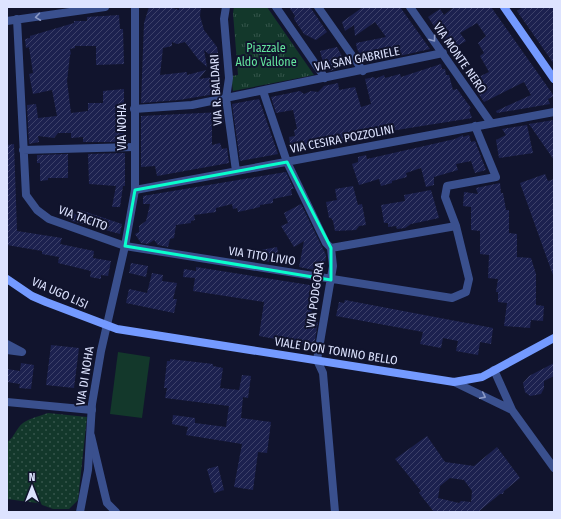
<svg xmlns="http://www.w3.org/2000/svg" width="561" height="519" font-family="'Fira Sans Condensed',sans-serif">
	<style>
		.grass { fill: url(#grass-dots) }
		.park { fill: url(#park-tufts) }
		.pitch { fill: #13382b }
		.building { fill: url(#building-hatch); fill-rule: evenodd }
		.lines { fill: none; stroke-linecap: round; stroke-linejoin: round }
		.minor { stroke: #3a508e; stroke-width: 8 }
		.tertiary { stroke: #3a508e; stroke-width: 8 }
		.secondary { stroke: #749aff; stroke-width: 8 }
		.oneway { stroke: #8c9ac6 }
		.marked { fill: none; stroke: #09ffcd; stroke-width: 3; stroke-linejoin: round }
		.labels { text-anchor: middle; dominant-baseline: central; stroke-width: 4; stroke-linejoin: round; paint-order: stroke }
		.park-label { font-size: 12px; fill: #63e59d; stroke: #11142d }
		.street-label { font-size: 12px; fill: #dde3ff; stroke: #11142d }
	</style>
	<defs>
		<pattern id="grass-dots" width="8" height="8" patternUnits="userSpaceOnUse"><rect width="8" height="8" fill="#13382b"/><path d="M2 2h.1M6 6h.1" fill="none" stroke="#35554b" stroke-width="1.8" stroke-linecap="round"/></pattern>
		<pattern id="park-tufts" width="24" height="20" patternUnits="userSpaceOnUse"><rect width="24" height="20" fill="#13382b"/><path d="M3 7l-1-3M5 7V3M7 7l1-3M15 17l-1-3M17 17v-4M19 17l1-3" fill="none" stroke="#35554b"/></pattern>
		<pattern id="building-hatch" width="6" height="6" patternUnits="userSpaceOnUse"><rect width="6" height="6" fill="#1c214f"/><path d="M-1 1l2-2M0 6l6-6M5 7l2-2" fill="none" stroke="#3d4169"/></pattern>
	</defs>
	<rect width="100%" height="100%" fill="#11142d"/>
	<path class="grass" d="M48,413L87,417L78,500L69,509H53L37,503L7,499V442C15,437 16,428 23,423C30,418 40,416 48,413Z"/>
	<path class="park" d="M234,7H267L314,75L233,91L231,76L238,75L233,13Z"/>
	<path class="pitch" d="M118,352L150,357L142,418L110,414Z"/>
	<path class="building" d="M149,7H169L179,10V7H201L200,16L204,30L217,47L218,53L214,59L204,50L207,67L198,59L185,42L177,44L172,42V46L163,48L160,75L187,72V75L206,70L199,79L220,76L221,93L179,100L141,103L144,23Z
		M289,7H310L327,32L316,40L304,34L294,19L295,16Z
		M363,7H400L430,49L386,59H370L366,61L363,60L357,49L356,43L386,37L375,22L355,36L354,25L345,31L342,22Z
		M454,7H491L554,96L548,99L550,104L497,113L496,111L531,95L524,82L484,102L470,81L489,72L480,56L484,53L478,43L486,36L477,23L460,33L466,41L450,50L428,17L440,9L444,15Z
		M523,7H554V64L517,11Z
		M119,15L120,29H123L124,64L96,65V46H75V48L70,49L71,54L70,55L67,81L71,113L88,111V103H103V91L124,89V142H83V137L71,138V133H58L54,138L38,136L39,142L29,144L27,105L36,104L38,118L57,116L52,90L33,94L29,74L33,73L29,47L26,48L25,39L30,38V36L74,23V21H87V17Z
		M337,47L343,58L345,57L347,65L330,71L329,67L324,66L320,51Z
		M441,64L442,69H445L446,75H449L453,90L457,89L471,108L469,110L472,118L378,133V135L291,151L289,137L295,136L294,130L297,129L293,110L276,113L271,97L300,91L304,94L311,91L318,92L324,86L338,83L339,90L355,87L361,107L371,104L365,79L374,77L375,79L384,75L385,78L400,74L401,77Z
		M259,99L278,154L240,161L232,104Z
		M222,112L224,122H212V145L220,143L222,149L227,148L229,163L157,176L155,166L141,167V116Z
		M554,120V160L529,124Z
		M527,125L533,153L499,158L496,140L506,135L502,129Z
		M463,135V137L469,135L471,142L475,141L486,170L475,173L471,161L456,164L458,170L434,177V185L426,187L421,168L406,173L407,177L392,181V183L381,186L379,179L359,185L352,164L358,162V157L366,155L367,159L455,139Z
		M14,144L17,231L62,238L60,244L94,251L93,258L111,261L108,276L101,275V279L90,277L91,271L58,263L59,257L42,254V251L7,245V145Z
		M125,153V186H123L120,207H112L116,186L89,184L88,154Z
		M68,154V178H48V180L40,181V163H37V155Z
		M286,172L294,189H291L292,195L273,199V203L260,205V207L238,212L237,208L233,209L232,204L216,208V212L194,215L195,220L191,221V223L176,225L174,238L170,239L168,247L158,245L154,240L148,244L141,243L135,234L139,232V226L146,221L150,204H143V196Z
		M545,174L548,181L554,179L553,275L520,183Z
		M500,183L501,193H503L506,210H509V233L517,234V257L531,258L536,274V305L544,306L543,321L531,320L530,328L504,326L507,303L498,302V292H496L498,279L488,278L489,255L480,254V231L471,230V207L463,206L464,192L478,194L476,188Z
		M353,186L358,205L362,204L366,225L359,226L356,230L335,231L333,221L331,218H329L326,202L337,200L335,189Z
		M431,190L439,218L411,224L405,228L397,229L396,226L388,227V223H384L381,205L405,201L404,195Z
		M301,204L326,255L324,272L299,267L304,241L294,247L281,226L288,223L284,213Z
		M68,209L78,216L80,210L122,224L120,234L72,221L62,215Z
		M277,247L280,264L264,261L261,250Z
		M131,263L148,266L146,277L129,273Z
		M196,267L316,286L310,321L318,322L314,346L259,336L264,302L193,291L195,278L183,277L184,269L196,271Z
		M152,273L163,275L162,281L177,283L173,299H177L174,313L126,303L129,289L147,293Z
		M345,300L493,328L491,344L480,342L478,355L456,351L458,341L443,338L441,348L420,344L423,332L336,316L339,302L344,303Z
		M51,345L79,348L74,388L46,385Z
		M170,359L213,364V366L223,368L220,388L239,390L242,375L251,376L248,398L243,397L241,418L271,422L267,453L258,452L253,490L234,487L242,444L186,435L188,427L172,424L173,415L195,418V423L226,427L229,406L165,398L167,388H164L167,361H170Z
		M21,363L34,365L31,389L19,388L20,384L7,382V369L20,371Z
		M554,363V376L544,381V388L541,394L530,396L525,392L523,383L529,376Z
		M427,436L445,462L474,466L497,447L520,478L504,491L503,494H500L478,512H434L419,493L421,491L395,459ZM450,478L464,480L472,491L471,502L461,501L459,503L438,498L440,486Z
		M218,466L224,490L214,493L207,469Z"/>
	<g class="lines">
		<path class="minor" d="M226,7L224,19L229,78L226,98L236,171
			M276,7L325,78
			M318,7L363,71
			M410,7L491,123
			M17,19L26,195L37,210L49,219L125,246L452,298L466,292L469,279L456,226L445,197L447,186L496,177L475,126
			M7,21L105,7
			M263,91L287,162L326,243L331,248L333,266L317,360L323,373L335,512
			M134,109L192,105L443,53
			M23,150L134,147
			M135,190L554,112
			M331,248L456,226
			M7,344L22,352L7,350
			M494,370L512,410L554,468
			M454,382L512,410
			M7,402L92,410
			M91,436L105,495L107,503L116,512"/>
		<path class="tertiary" d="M80,512L88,470L92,404L101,351L125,246L135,190V7"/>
		<path class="secondary" d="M504,7L554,79
			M7,279L32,296L46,302L117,329L454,382L482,377L554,338"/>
	</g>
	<defs><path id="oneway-chevron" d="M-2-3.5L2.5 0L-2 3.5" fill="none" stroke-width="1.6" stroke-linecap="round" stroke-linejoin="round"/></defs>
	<g class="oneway">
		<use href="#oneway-chevron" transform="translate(38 17) rotate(172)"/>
		<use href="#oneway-chevron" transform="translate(433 39) rotate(54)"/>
		<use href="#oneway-chevron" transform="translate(483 396) rotate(26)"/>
	</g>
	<path class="marked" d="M287,162L331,248V280L125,246L135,190Z"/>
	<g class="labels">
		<g class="park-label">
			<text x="266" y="48">Piazzale<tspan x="266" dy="14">Aldo Vallone</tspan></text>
		</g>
		<g class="street-label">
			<text transform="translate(460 58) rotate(55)">VIA MONTE NERO</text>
			<text transform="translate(357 59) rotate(-11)">VIA SAN GABRIELE</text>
			<text transform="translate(216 90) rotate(-93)">VIA R. BALDARI</text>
			<text transform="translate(122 127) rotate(-90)">VIA NOHA</text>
			<text transform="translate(342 139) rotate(-11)">VIA CESIRA POZZOLINI</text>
			<text transform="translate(83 218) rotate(20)">VIA TACITO</text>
			<text transform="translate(262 256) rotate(9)">VIA TITO LIVIO</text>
			<text transform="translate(60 293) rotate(24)">VIA UGO LISI</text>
			<text transform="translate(315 295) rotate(-82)">VIA PODGORA</text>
			<text transform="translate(336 351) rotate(9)">VIALE DON TONINO BELLO</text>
			<text transform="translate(85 376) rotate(-81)">VIA DI NOHA</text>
		</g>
	</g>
	<rect width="561" height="519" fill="none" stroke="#dde3ff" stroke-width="16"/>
	<g transform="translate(32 487)" stroke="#11142d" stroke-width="3" paint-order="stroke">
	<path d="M0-3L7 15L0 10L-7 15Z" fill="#dde3ff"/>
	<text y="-6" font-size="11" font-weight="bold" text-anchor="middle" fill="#dde3ff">N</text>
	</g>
</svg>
